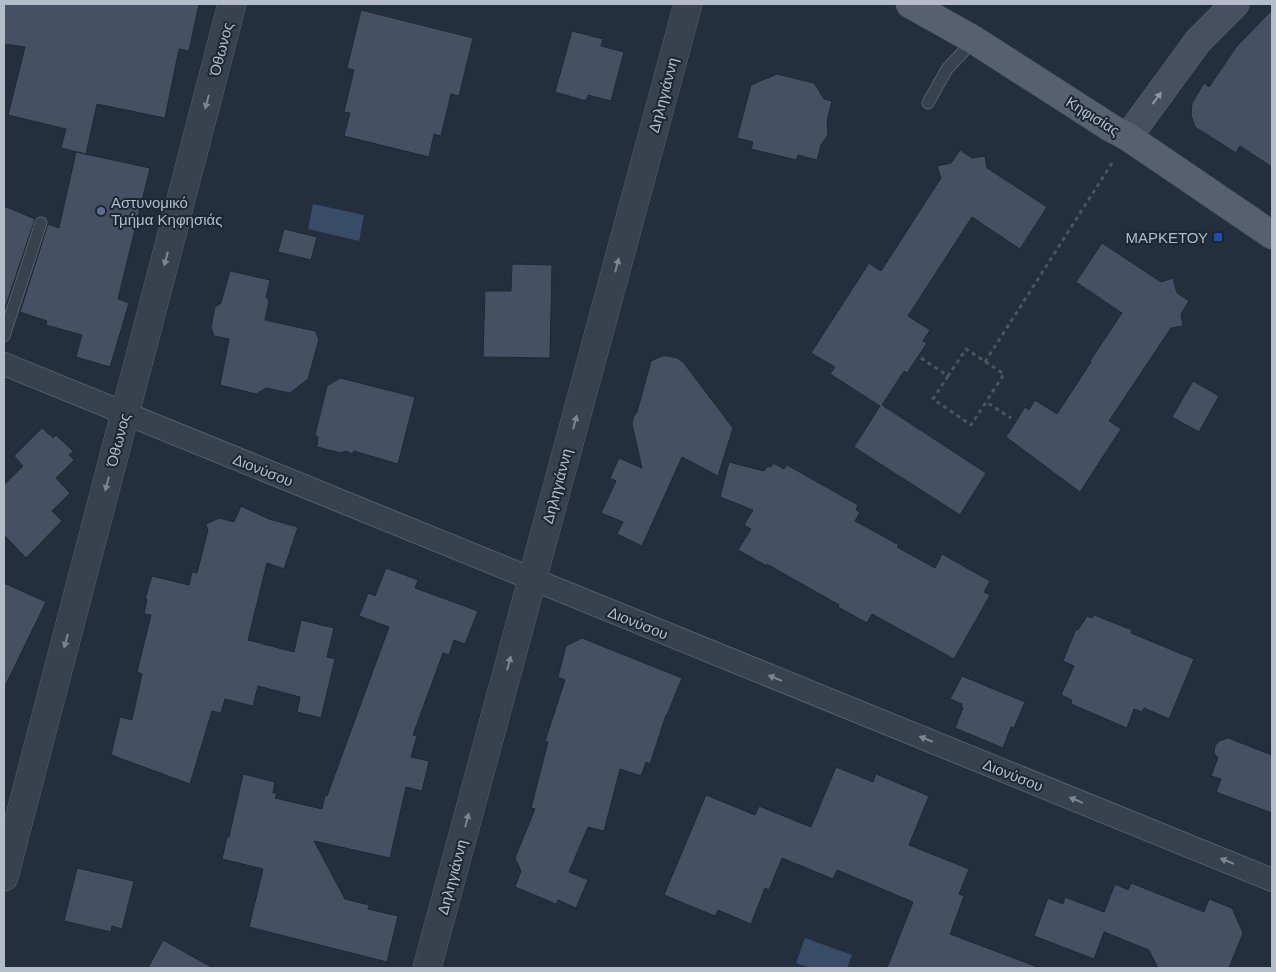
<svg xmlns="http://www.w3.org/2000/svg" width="1276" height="972" font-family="Arial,sans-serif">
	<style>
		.water { fill: #394c67 }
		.building { fill: #455162; stroke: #1f2835 }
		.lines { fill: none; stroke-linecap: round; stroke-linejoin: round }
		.service-casing { stroke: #565f6c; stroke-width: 13 }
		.minor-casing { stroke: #565f6c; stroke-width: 24 }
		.tertiary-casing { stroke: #565f6c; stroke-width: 29 }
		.secondary-casing { stroke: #565f6c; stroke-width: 29 }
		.primary-casing { stroke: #414a57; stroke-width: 29 }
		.path { stroke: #44595c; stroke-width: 3; stroke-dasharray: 4 4; stroke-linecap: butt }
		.service { stroke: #38414e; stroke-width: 11 }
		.minor { stroke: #38414e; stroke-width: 22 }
		.tertiary { stroke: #38414e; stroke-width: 28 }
		.secondary { stroke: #465061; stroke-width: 28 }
		.primary { stroke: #56606e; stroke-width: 28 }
		.oneway { fill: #8e96a5 }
		.oneway2 { fill: #7c8592 }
		.service-dot { fill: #5c6f8a; stroke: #1d2633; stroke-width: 2 }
		.transit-dot { fill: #1a4fb4; stroke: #1d2633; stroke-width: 2 }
		.labels { text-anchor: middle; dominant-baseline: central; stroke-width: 4; stroke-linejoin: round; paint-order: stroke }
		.street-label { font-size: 15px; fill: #b4bcc9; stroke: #1d2633 }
		.poi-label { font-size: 15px; fill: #b4bcc9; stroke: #1d2633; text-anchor: start }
	</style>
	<rect width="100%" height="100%" fill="#242f3e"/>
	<path class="water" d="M313,204L364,215L359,241L308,229Z
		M805,938L852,955L847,968H810L796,963Z"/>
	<path class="building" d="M4,4H199L189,51L179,49L165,118L97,104L86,154L61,148L66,129L8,115L25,47L4,44Z
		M361,10L473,38L459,96L451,94L441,136L434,134L429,157L344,136L350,113L344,112L354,70L347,68Z
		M1272,10V167L1240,146L1236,153L1195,127L1191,115L1192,103L1204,83L1209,87L1237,46Z
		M572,31L603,39L601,46L624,52L611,101L588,95L586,101L555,92Z
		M777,74L814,83L824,99L832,101L827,121L828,135L821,145L817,160L798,155L796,160L751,149L753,142L737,138L751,85Z
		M960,150L972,158L985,156L987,168L1047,207L1020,249L972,217L908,316L930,330L923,341L927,343L907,373L904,371L882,405L986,473L960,515L854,447L880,406L830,374L835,367L811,353L869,263L881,271L941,178L937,166L951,163Z
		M76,152L150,168L118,299L129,303L110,367L76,357L82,335L46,325L47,321L20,312L48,224L59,228Z
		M4,206L35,219L5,308H4Z
		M284,229L317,237L311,260L278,252Z
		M1102,243L1161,282L1173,278L1177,293L1189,301L1181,314L1183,326L1171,328L1109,421L1121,429L1080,492L1006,437L1025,407L1029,410L1035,400L1057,414L1091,362L1090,361L1122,313L1076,282Z
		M512,264L552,265L550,358L483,357L485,291H511Z
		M230,271L270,280L266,297L269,301L265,320L315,331L319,339L308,379L290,393L266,388L256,394L220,385L229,339L214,336L211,327L215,307L221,303Z
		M662,356H668L677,358L683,362L733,428L718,476L682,457L642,546L617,534L623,522L601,513L616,481L610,478L619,458L642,468L632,424L633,418L637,412L651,361Z
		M340,378L415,397L398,464L354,451L352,454L346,451L341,453L317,447L318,437L315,435L327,386Z
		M1193,381L1219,396L1199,432L1172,417Z
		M42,428L53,438L56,435L73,451L69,455L74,460L56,478L70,493L52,511L62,521L26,558L4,535V485L23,466L14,456Z
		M729,462L764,471L768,466L771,467L773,463L784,469L787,465L858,505L856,510L860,512L855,521L899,545L897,547L935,568L942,554L990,581L984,592L990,595L954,659L872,614L867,623L838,607L839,605L767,564V566L738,550L751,529L744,525L753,510L720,497Z
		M241,506L269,519L298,527L284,569L267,563L248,640L294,652L301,620L334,628L327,657L335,659L321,718L297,712L300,697L258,686L253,706L225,699L221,713L212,711L190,784L111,755L120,717L132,720L142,674L137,672L151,615L144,614L147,599H145L152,576L189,585L192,572L197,573L208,530L206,524L219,518L234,522Z
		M386,568L418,580L415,588L478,611L465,644L454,640L449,655L443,653L413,735L417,736L411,757L429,761L422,791L406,787L390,858L314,841L345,899L369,905L368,909L398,916L387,962L249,927L263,869L222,859L227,837H229L243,774L275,782L273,793H277L275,798L322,809L325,795L327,796L389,627L359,616L368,593L375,596Z
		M4,583L46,602L4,688Z
		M1094,615L1132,630L1131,633L1194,659L1169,719L1144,708L1142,712L1134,709L1127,728L1071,704L1072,700L1061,695L1074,666L1063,661L1076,629L1078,630L1087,616L1092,618Z
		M582,638L682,678L667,715H666L650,764L646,762L641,776L620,769L604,831L588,827L569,872L588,880L576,908L558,900L556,904L515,887L521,871L515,858L535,809L531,808L548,742L545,741L565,680L558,677L566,646Z
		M962,676L1025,702L1014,728L1011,727L1003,748L955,728L963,708L961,707L962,704L950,699Z
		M1228,738L1272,755V813L1216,792L1221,779L1211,776L1218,758L1214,753L1215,746L1219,741Z
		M836,767L873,782L876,774L929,796L909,845L969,869L959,894L964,896L950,934L1035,966V968H887L913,902L837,870L833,879L782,858L769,890L765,888L751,924L718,910L715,916L664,895L706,795L755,815L759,806L811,827Z
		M77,868L134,881L122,929L112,926L111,932L64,921Z
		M1131,883L1204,912L1209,899L1232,908L1243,933L1229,968H1158L1149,950L1104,932L1094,959L1034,936L1048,898L1063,904L1065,897L1104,912L1115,884L1128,890Z
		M163,940L213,968H148Z"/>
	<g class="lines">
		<defs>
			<path id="service" d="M928,103L947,69L974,40
				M4,336L41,223"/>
			<path id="minor" d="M4,364L1272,880"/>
			<path id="tertiary" d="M4,877L232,4
				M427,968L688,4"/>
			<path id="secondary" d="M1128,137L1198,41L1235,4"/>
			<path id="primary" d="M910,4L974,40L1111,128L1128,137L1272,235"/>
		</defs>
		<use href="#service" class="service-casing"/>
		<use href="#minor" class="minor-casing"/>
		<use href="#tertiary" class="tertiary-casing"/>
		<use href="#secondary" class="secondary-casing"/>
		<use href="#primary" class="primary-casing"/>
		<path class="path" d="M921,358L948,376L966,349L1004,374L986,402
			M985,362L1114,160
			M948,376L933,399L971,425L986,402L1011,418"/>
		<use href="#service" class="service"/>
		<use href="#minor" class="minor"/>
		<use href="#tertiary" class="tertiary"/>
		<use href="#secondary" class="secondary"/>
		<use href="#primary" class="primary"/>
	</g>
	<defs><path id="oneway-solid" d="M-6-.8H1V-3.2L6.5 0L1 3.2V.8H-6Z" transform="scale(1.25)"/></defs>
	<use class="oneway" href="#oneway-solid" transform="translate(1157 98) rotate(-54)"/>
	<g class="oneway2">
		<use href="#oneway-solid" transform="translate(207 102) rotate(105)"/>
		<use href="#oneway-solid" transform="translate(166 259) rotate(105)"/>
		<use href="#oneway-solid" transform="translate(617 265) rotate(-75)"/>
		<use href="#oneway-solid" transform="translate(575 422) rotate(-75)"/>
		<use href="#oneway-solid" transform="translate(107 484) rotate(105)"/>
		<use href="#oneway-solid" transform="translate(66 641) rotate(105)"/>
		<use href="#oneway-solid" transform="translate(509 663) rotate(-75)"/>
		<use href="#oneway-solid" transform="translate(775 678) rotate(-158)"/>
		<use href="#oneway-solid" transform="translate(926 739) rotate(-158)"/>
		<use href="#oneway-solid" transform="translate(1076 800) rotate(-158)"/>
		<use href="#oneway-solid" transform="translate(467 820) rotate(-75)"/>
		<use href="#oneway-solid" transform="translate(1227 861) rotate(-158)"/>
	</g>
	<circle class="service-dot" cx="101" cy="211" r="5"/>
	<rect class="transit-dot" x="1213" y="232" width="10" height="10" rx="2.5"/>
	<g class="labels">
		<g class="street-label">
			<text transform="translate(221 49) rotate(-75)">Όθωνος</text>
			<text transform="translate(663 95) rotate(-75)">Δηληγιάννη</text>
			<text transform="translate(1093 116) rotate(32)">Κηφισίας</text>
			<text transform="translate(118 440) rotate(-75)">Όθωνος</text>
			<text transform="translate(263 470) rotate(22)">Διονύσου</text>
			<text transform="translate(557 486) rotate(-75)">Δηληγιάννη</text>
			<text transform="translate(638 623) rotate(22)">Διονύσου</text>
			<text transform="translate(1013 775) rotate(22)">Διονύσου</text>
			<text transform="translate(452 877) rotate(-75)">Δηληγιάννη</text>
		</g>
		<g class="poi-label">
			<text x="111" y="202">Αστυνομικό<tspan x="111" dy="17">Τμήμα Κηφησιάς</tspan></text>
			<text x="1208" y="237" text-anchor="end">ΜΑΡΚΕΤΟΥ</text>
		</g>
	</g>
	<rect width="1276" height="972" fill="none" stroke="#b4bcc9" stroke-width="10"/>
</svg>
